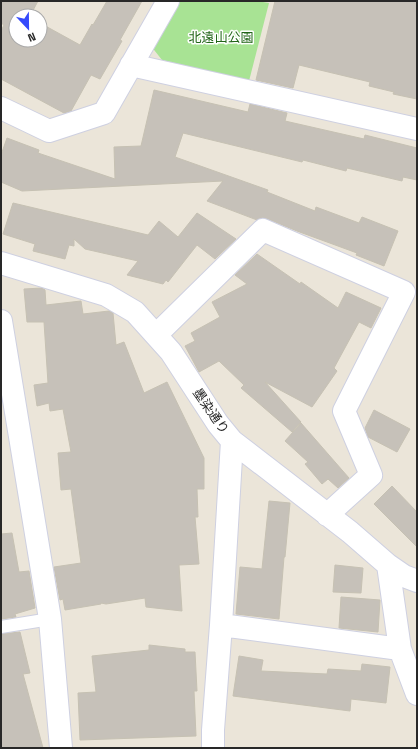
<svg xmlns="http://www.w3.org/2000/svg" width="418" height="749" font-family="'Space Grotesk','Noto Sans JP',sans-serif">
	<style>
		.green { fill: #a8e394 }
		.building { fill: #c6c1b9; stroke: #c6c1b3 }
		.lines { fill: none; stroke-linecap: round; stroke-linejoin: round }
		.lane-casing { stroke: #ced0e1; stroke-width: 14 }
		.street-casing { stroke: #ced0e1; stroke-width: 24 }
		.lane { stroke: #fff; stroke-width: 12 }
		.street { stroke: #fff; stroke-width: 22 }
		.labels { text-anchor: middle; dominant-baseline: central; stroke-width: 3; stroke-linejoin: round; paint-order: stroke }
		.park-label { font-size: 13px; fill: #226518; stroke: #fff }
		.street-label { font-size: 13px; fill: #282828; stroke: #fff }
	</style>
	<rect width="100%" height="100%" fill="#ebe5d9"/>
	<path class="green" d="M175,1H257L269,3L249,81L162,60L151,46Z"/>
	<path class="building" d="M1,1H38L30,16H16V40H40V23L80,45L92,24L93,25L107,1H142L120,40L122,41L100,79L91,75L71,111L64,113L1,79V31L4,25L1,23Z
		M275,1H417V99L393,94L394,92L369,86L370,82L299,65L293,88L256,80Z
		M154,90L248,112L250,104L287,113L285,121L364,139L365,135L417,148V180L403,177L402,181L347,168L346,171L303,160L302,162L183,133L175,157L268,190L267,192L315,211L316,207L359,223L362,217L398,231L384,266L356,255L357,253L297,231L268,219L261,218L257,220L207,201L223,181L22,191L1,182V155L7,138L39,150L38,153L115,179L114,147L141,146Z
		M13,203L148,235L159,221L178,237L197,213L236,239L215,259L197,245L168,282L166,280L163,284L127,275L138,261L85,249L74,239V246L69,245L65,259L33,251L35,244L3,234Z
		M257,254L300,284L301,282L338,308L346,292L381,308L371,328L359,322L334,368L337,371L312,407L265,382L301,422L292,432L241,388L244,385L219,361L199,372L185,346L195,341L191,333L220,317L212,302L247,284L235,275Z
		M42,288L45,290L46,305L81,301L83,314L109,311L113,313L116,345L124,342L144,393L167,382L204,458V489H197L198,517H195L199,564L179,565L182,611L146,607L145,598L106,604L101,603V604L65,610L63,599L60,600L54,567L81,563L71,489L61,490L58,453L71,452L63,409L50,411L49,403L37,406L34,385L48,383L44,322H27L24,289Z
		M374,410L410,429L397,452L368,437L365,428Z
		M301,423L349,478L338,488L328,479L322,484L305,464L308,462L285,441Z
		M392,486L417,512V547L374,504Z
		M269,501L290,503L285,557H284L279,619L236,614L240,567L262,569Z
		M12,533L19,572L29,571L35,608L15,614L16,617L1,619V534Z
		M335,565L363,568L361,593L333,592Z
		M341,597L380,600L378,632L339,628Z
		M20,632L30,673L23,674L43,748H1V634Z
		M149,645L185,649V652H195L197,691H194L196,736L80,740L78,693L96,692L92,656L149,650Z
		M239,656L263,660L261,671L327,674L328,669L361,671L362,664L390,667L386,703L351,699L350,711L233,696Z"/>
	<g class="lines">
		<defs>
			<path id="lane" d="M1,627L50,619"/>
			<path id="street" d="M131,65L417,129
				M1,108L49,131L104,113L168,1
				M1,263L106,295L135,312L171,352L218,424L232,441L350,532L388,565L404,576L417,581
				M1,321L50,619L61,748
				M156,335L263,230L404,292L344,411L371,475L327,515
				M388,565L400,649L417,694
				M221,625L400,649
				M213,748V730L221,625L232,441"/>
		</defs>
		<use href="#lane" class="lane-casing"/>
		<use href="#street" class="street-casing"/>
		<use href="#lane" class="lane"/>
		<use href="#street" class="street"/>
	</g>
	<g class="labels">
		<g class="park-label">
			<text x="221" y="37">北遠山公園</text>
		</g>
		<g class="street-label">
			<text transform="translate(211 411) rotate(55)">墨染通り</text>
		</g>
	</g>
	<rect width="418" height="749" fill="none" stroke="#282828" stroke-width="4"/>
	<g transform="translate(28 28) rotate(158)"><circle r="19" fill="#ffffff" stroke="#a9a9a9"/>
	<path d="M0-3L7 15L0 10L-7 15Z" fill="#354afc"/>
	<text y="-6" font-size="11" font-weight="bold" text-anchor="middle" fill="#282828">N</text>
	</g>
</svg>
